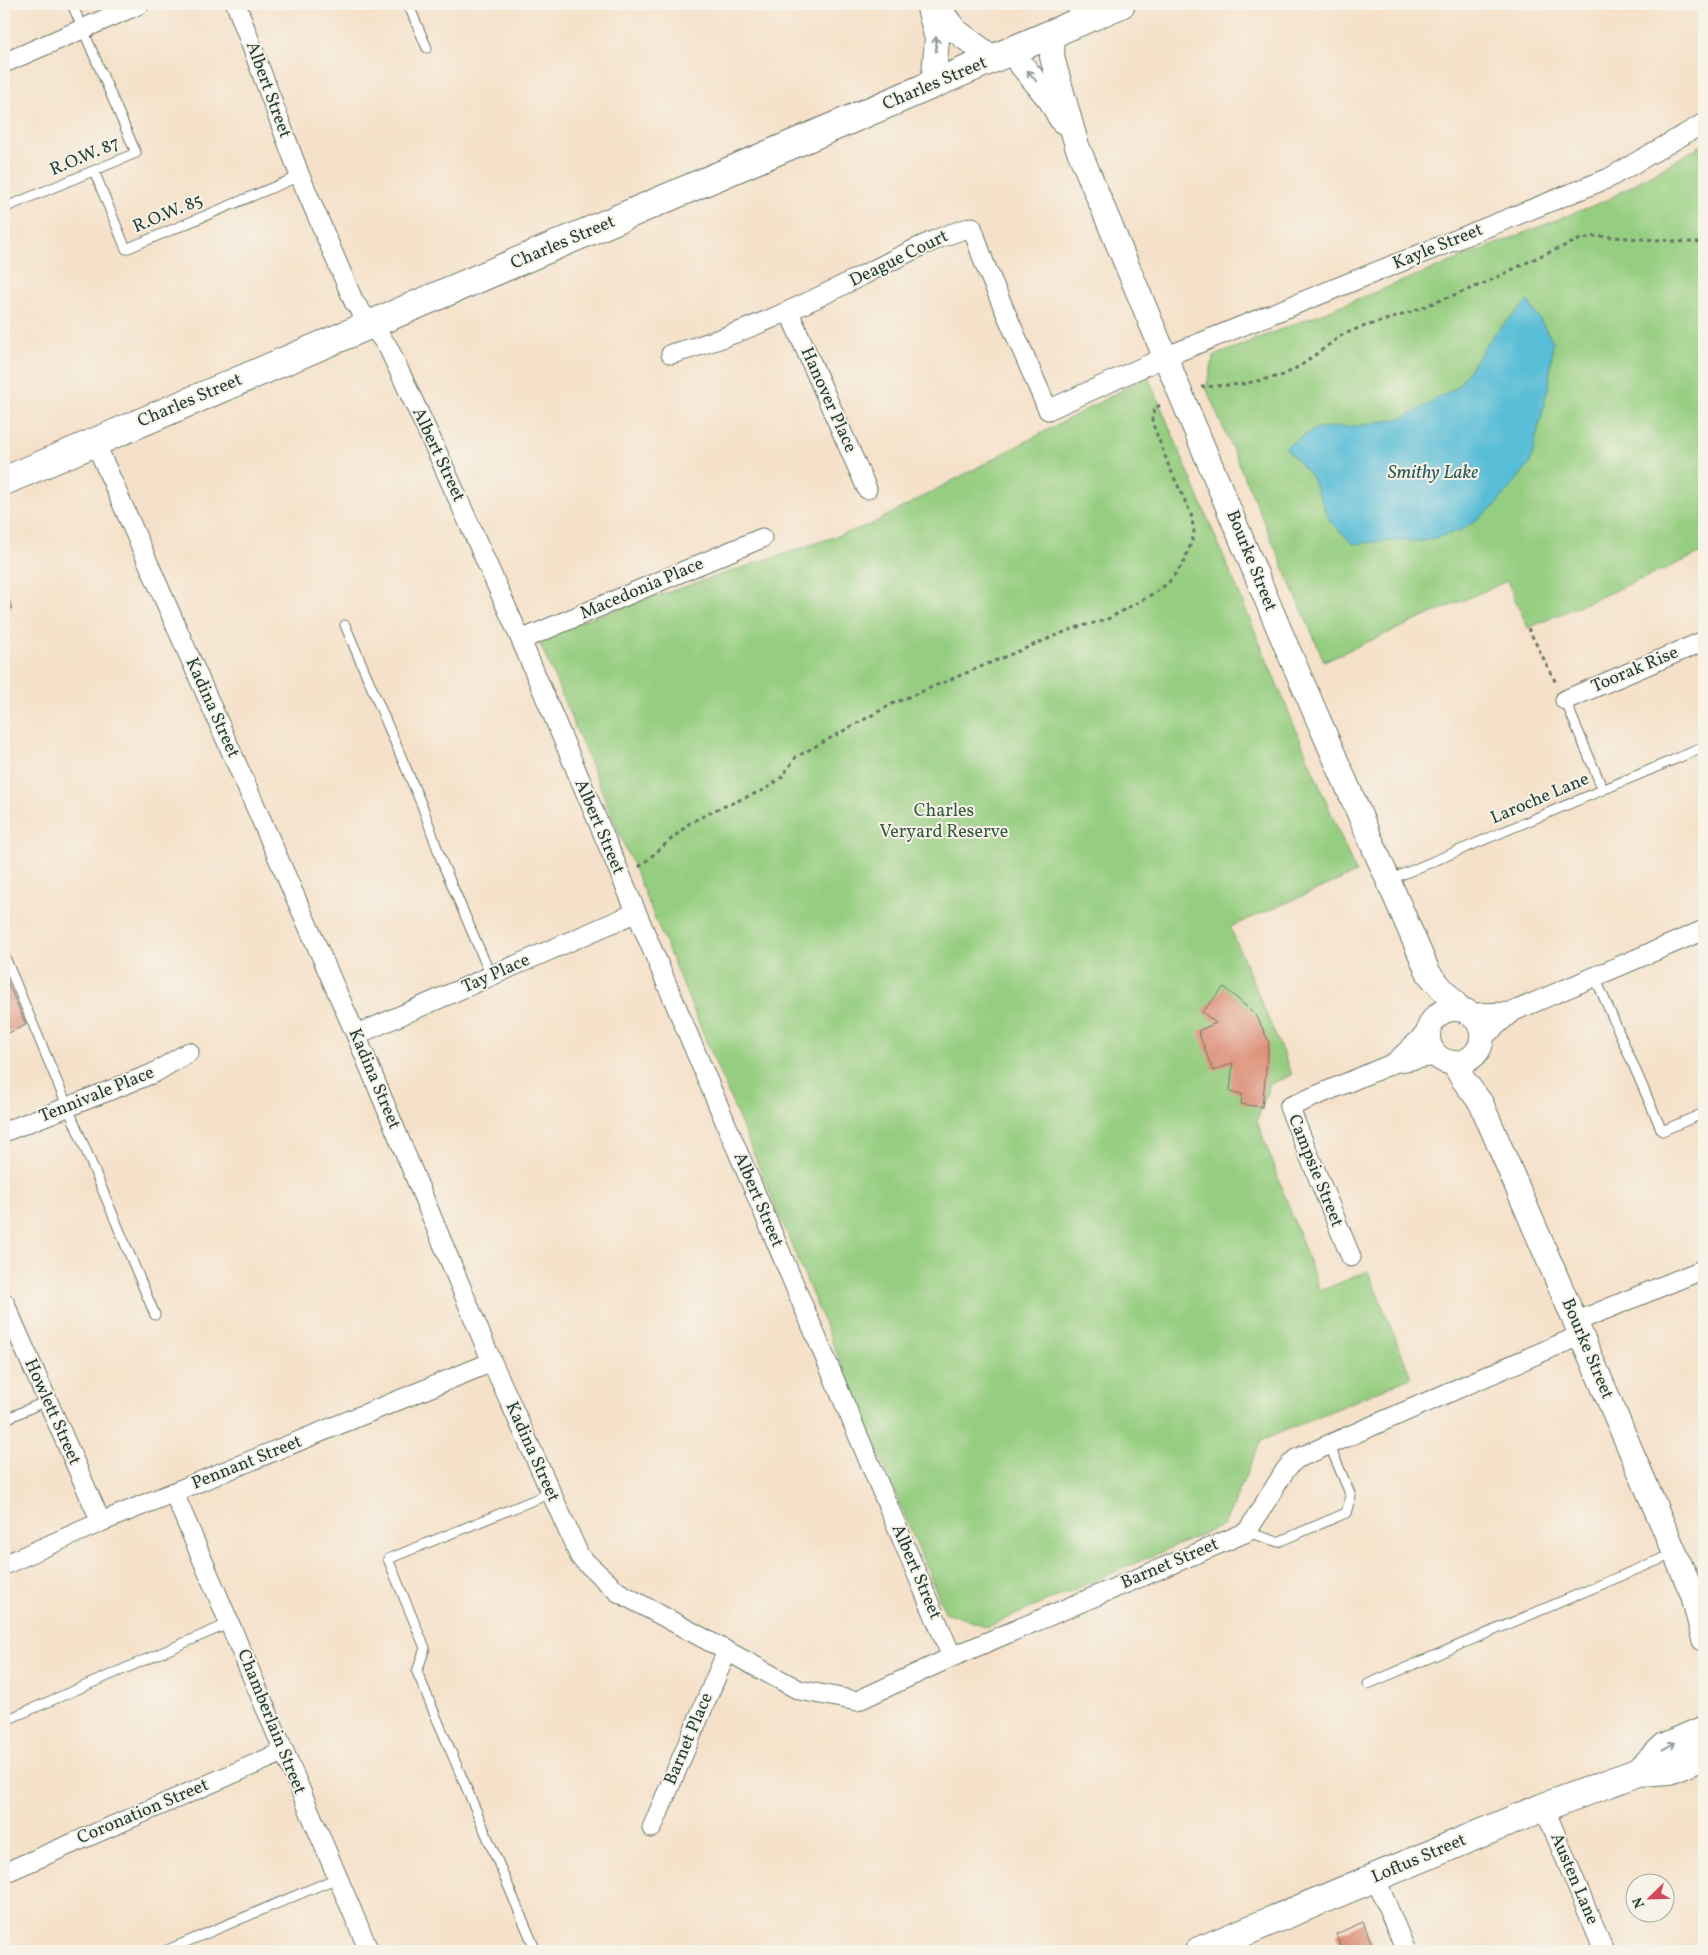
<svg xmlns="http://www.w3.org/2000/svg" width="1708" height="1955" font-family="Vollkorn,serif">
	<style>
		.green { fill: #96ce81; stroke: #5a865a }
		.water { fill: #59bdd7; stroke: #3c7d86 }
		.building { fill: #dd917a }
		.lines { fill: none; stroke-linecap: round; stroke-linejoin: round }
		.service-casing { stroke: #6a7668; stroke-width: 11 }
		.minor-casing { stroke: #6a7668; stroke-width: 21 }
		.tertiary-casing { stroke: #6a7668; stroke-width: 26 }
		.primary-casing { stroke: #6a7668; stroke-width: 30 }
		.trunk-casing { stroke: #6a7668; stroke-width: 30 }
		.path { stroke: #6a7668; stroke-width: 3; stroke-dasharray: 4 4; stroke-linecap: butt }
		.service { stroke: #fff; stroke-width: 9 }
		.minor { stroke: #fff; stroke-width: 19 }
		.tertiary { stroke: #fff; stroke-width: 24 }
		.primary { stroke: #fff; stroke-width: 28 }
		.trunk { stroke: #fff; stroke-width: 28 }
		.oneway { stroke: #8f9e9a }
		.labels { text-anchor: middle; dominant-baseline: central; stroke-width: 4; stroke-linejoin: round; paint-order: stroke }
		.street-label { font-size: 18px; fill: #1f3d34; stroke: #f7f3e8 }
		.park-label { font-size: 18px; fill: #375a43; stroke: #f7f3e8 }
		.water-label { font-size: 19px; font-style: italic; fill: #2e5d5d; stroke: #f7f3e8 }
	</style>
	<rect width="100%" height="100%" fill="#f7f3e8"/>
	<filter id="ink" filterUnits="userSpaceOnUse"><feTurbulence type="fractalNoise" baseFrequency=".02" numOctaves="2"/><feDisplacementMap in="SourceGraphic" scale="10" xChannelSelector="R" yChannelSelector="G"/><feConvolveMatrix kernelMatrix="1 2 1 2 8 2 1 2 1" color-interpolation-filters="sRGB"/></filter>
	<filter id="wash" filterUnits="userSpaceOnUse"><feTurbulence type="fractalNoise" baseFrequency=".0096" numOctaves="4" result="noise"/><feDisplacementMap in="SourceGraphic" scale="20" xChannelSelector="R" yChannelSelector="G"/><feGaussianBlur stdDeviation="1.12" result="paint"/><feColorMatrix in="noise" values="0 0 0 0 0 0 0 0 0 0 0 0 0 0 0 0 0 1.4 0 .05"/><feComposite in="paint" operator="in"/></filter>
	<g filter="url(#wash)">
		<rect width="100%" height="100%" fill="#f5e1c9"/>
		<path class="green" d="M1704,144V552L1528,628L1507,581L1324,661L1206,388L1214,356L1607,200Z
			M1148,376L1356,873L1230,927L1292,1075L1270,1084L1257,1121L1320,1291L1368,1271L1411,1377L1261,1441L1224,1525L987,1627L945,1612L537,636L870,525Z"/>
		<path class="water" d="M1528,301L1553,341L1549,383L1530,464L1495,506L1462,530L1424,541H1387L1353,544L1330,521L1311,476L1285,447L1317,428L1359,426L1406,417L1457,387L1494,334Z"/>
		<g id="blocks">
			<path class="building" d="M4,587L12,608L4,611Z
				M4,974L26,1025L4,1035Z
				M1224,987L1256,1015L1269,1042L1262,1107L1241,1104L1242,1094L1230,1091L1233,1063L1213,1071L1198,1031L1216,1023L1202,1012Z
				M1363,1922L1375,1951H1343L1336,1934Z"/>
		</g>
	</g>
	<g filter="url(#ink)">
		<use href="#blocks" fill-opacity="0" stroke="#6a7668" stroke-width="1"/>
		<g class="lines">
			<defs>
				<path id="service" d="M408,4L427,48
					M94,171L126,249L300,176
					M4,208L136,153L72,4
					M345,625L423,808L442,862L491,976
					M1565,700L1603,790
					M1389,880L1704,747
					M4,955L155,1315
					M1595,977L1662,1131L1704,1113
					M4,1420L46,1401
					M1247,1532L1278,1542L1346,1513L1351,1496L1329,1444
					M1368,1684L1675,1553
					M4,1721L230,1623
					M165,1951L337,1878
					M536,1951L417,1672L425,1648L388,1559L551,1493"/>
				<path id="minor" d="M236,4L300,176L354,302L388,347L438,454L521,640L952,1657
					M4,63L140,4
					M789,312L867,489
					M671,354C738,336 800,307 861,276C898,258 932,238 972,227L985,265L1048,410L1165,357L1609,178L1704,123
					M95,442L356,1035L492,1362L580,1557L618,1592L799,1690L857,1701L952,1657L1247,1532L1286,1469L1296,1459L1581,1335
					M521,640L762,538
					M1565,700L1704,641
					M1469,1013L1512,1012
					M356,1035L635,913
					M1482,1038L1512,1012L1704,930
					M1394,1063L1428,1031
					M4,1132L154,1073L189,1052
					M1351,1257L1289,1107L1394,1063L1436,1056
					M4,1302L101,1522
					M1575,1322L1704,1269
					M174,1493L369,1951
					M4,1565L101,1522L492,1362
					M1544,1807L1604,1951
					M652,1828L727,1651
					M4,1873L283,1752
					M1375,1877L1406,1951"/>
				<path id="tertiary" d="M928,4L937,39L933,86
					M935,4L956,31L994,59
					M1053,33L1052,57L1077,146L1281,634L1429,974L1460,1009
					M1011,52L1051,101L1062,121
					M1428 1036a27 27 0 1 1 54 0a27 27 0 1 1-54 0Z
					M1454,1063L1462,1078L1481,1103L1693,1595L1704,1639"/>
				<path id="primary" d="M1639,1772L1665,1747L1704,1730
					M1199,1951L1544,1807L1639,1772L1670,1770L1704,1755"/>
				<path id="trunk" d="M4,481L1121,4"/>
			</defs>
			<use href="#service" class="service-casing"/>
			<use href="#minor" class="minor-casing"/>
			<use href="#tertiary" class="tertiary-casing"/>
			<use href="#primary" class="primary-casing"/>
			<use href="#trunk" class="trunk-casing"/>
			<path class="path" d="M1201,387L1243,384L1284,375L1303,364L1342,335L1359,328L1402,315L1485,283L1538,257L1581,239L1598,236L1704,243
				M1528,628L1556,683
				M639,867L690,823L713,811L766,789L782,777L796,757L894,703L1074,628L1106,620L1158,591L1169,582L1183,564L1192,541L1194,531L1191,514L1168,464L1154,427L1152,420L1154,409L1163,403"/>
			<use href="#service" class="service"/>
			<use href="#minor" class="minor"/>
			<use href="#tertiary" class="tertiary"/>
			<use href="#primary" class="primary"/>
			<use href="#trunk" class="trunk"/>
		</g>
		<defs><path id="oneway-shaft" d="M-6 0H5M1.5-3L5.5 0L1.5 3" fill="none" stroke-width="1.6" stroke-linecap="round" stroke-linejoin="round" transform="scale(1.25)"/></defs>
		<g class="oneway">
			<use href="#oneway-shaft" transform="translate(936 44) rotate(-89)"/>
			<use href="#oneway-shaft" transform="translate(1032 76) rotate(-129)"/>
			<use href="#oneway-shaft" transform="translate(1669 1746) rotate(-29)"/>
		</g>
	</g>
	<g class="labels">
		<g class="street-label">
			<text transform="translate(935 84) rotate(-23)">Charles Street</text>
			<text transform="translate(268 90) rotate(70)">Albert Street</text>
			<text transform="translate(85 157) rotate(-23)">R.O.W. 87</text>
			<text transform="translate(168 214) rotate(-23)">R.O.W. 85</text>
			<text transform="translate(563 243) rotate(-23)">Charles Street</text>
			<text transform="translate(1438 247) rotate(-22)">Kayle Street</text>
			<text transform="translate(899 259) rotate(-26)">Deague Court</text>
			<text transform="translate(828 400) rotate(66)">Hanover Place</text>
			<text transform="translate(190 401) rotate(-23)">Charles Street</text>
			<text transform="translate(438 455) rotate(65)">Albert Street</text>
			<text transform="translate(1251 561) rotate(68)">Bourke Street</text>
			<text transform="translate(642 589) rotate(-23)">Macedonia Place</text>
			<text transform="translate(1635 670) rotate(-23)">Toorak Rise</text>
			<text transform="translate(212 708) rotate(66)">Kadina Street</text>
			<text transform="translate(1540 799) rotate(-23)">Laroche Lane</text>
			<text transform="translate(599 827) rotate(67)">Albert Street</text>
			<text transform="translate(496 974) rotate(-24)">Tay Place</text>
			<text transform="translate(374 1079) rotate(67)">Kadina Street</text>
			<text transform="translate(97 1095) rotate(-22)">Tennivale Place</text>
			<text transform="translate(1315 1171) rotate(68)">Campsie Street</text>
			<text transform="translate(758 1200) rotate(67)">Albert Street</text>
			<text transform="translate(1587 1349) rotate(67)">Bourke Street</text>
			<text transform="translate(52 1412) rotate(66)">Howlett Street</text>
			<text transform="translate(532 1452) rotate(66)">Kadina Street</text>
			<text transform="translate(247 1463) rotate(-22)">Pennant Street</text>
			<text transform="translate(1170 1564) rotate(-23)">Barnet Street</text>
			<text transform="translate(916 1572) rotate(67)">Albert Street</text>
			<text transform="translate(271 1722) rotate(68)">Chamberlain Street</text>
			<text transform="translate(689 1739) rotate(-67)">Barnet Place</text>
			<text transform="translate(143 1812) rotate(-23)">Coronation Street</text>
			<text transform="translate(1419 1859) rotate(-23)">Loftus Street</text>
			<text transform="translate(1574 1879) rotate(67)">Austen Lane</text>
		</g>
		<g class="park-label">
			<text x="944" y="811">Charles<tspan x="944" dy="21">Veryard Reserve</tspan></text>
		</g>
		<g class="water-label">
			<text x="1433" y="473">Smithy Lake</text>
		</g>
	</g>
	<rect width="1708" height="1955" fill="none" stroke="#f7f3e8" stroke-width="20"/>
	<g transform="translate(1650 1898) rotate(247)"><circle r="24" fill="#f7f3e8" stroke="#a1aaa0"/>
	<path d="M0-4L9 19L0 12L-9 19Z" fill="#d1495b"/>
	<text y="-8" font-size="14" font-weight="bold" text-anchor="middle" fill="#1f3d34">N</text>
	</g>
</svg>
